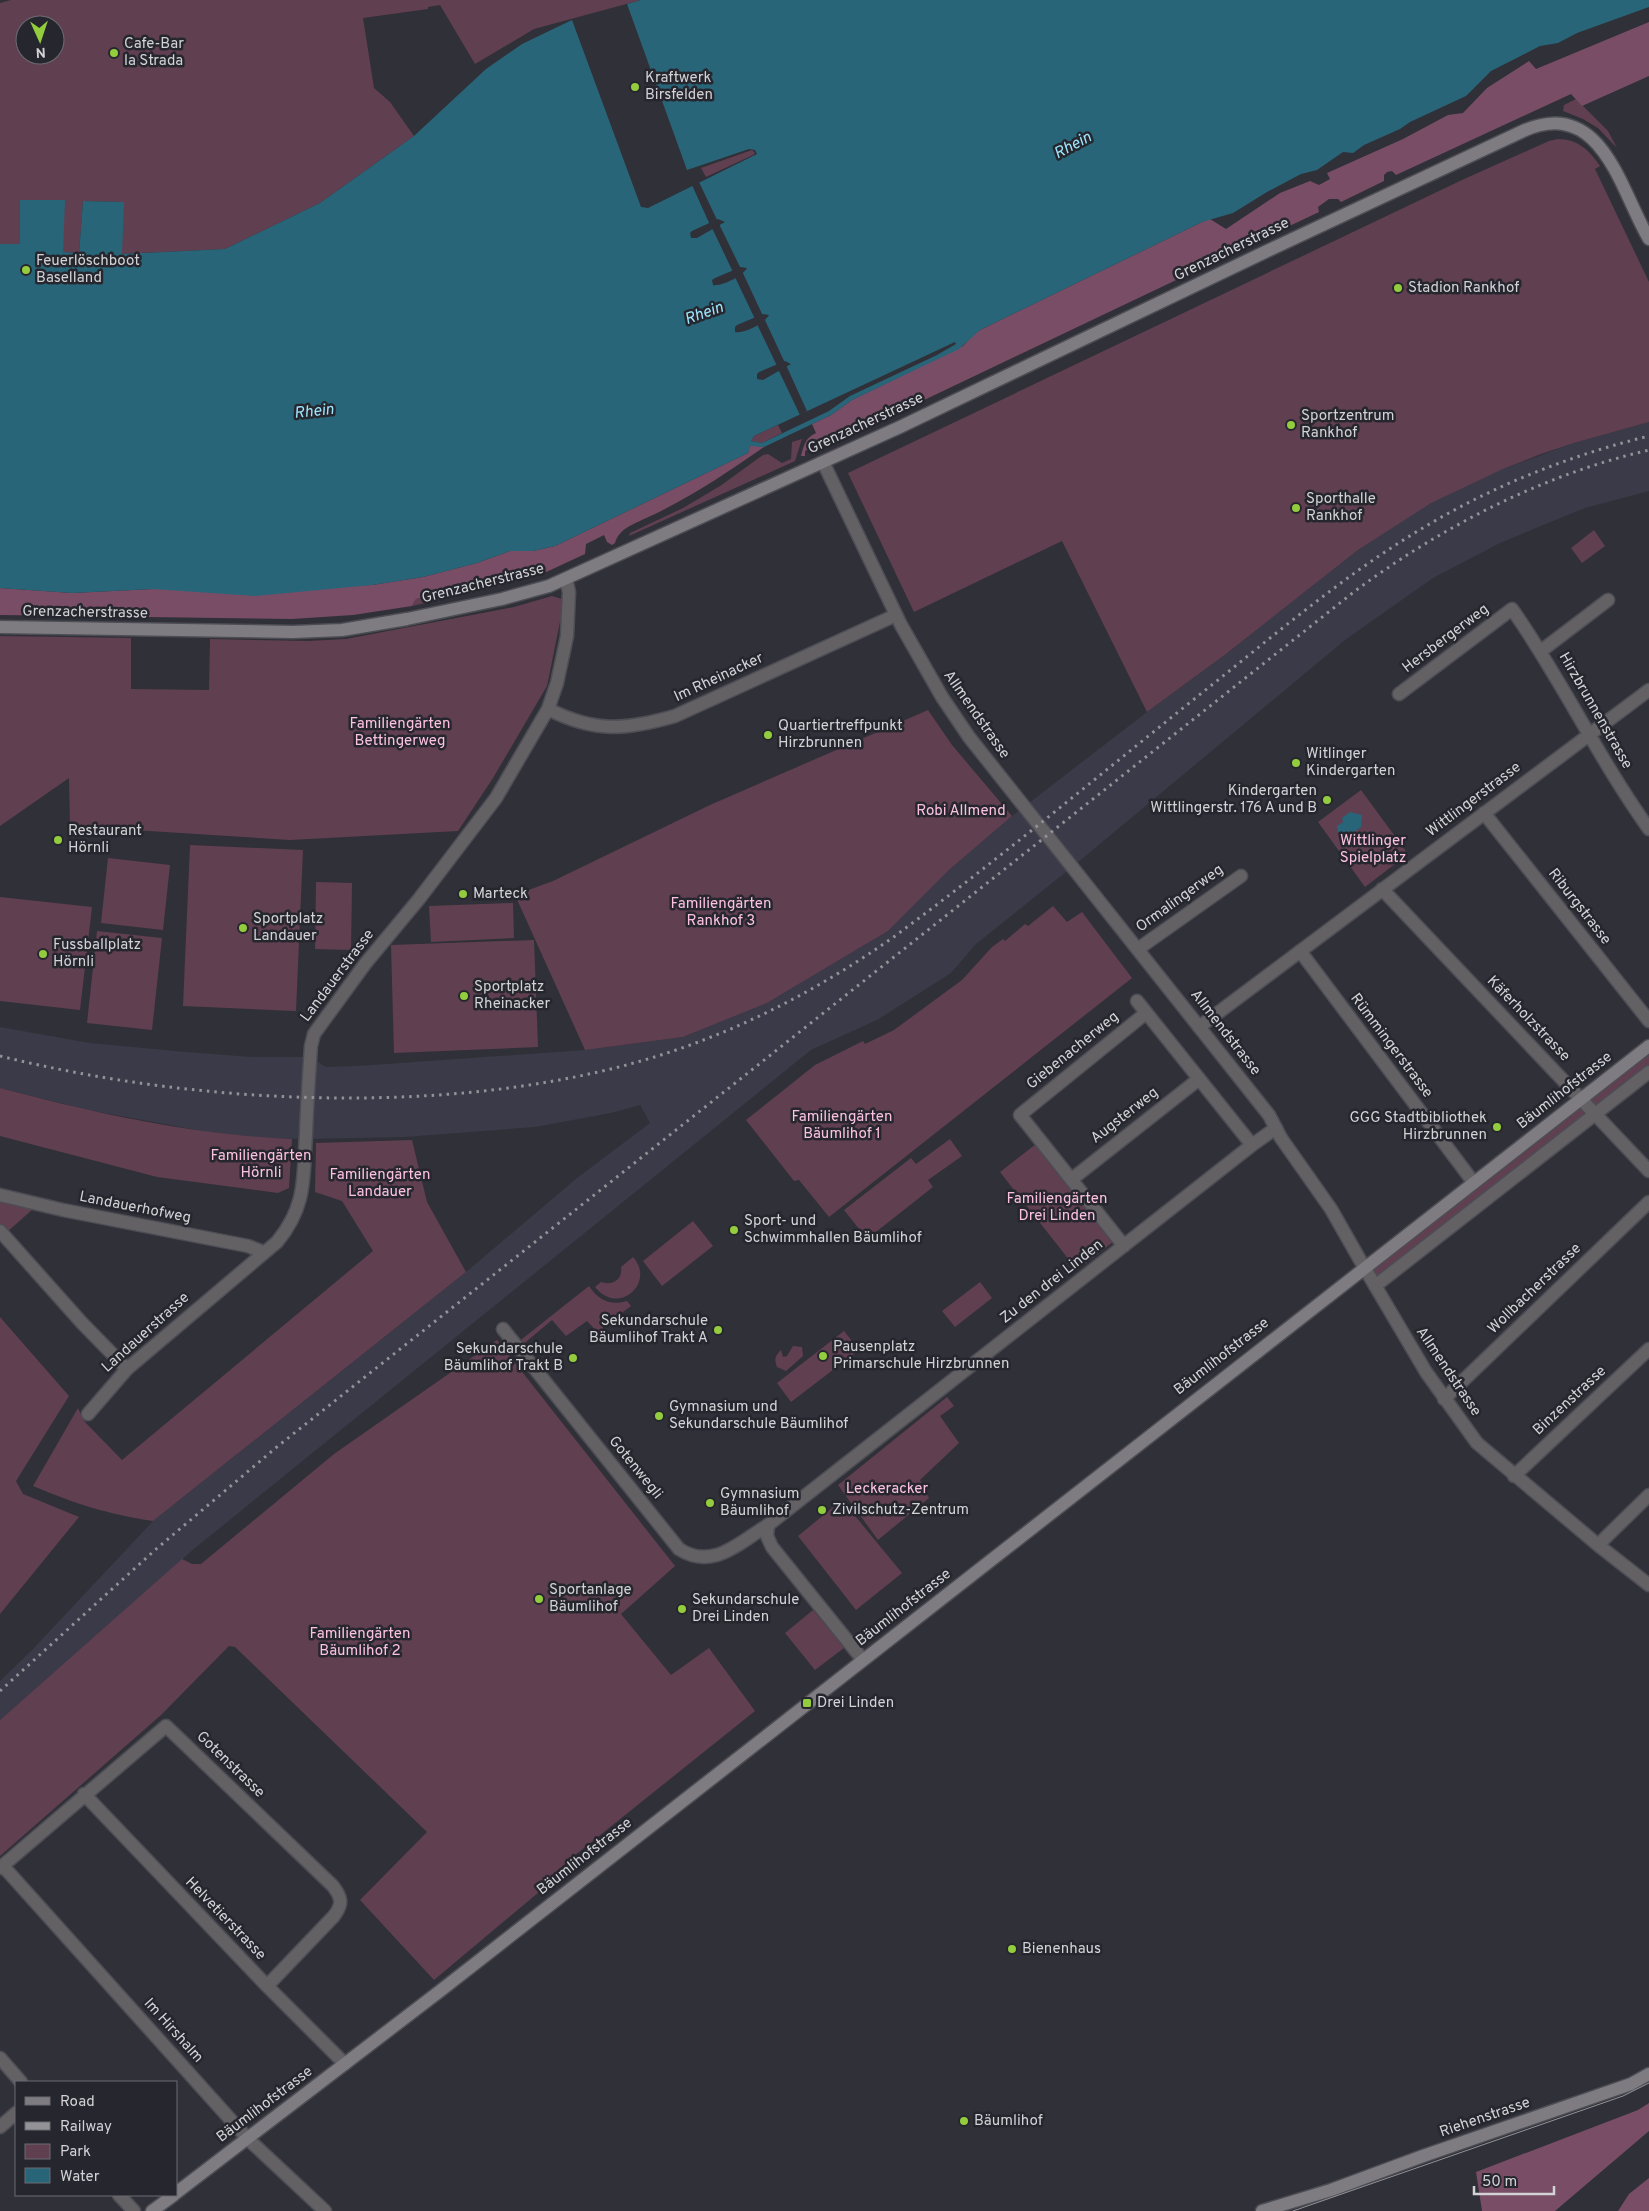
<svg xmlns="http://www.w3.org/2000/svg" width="1649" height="2211" font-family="Overpass,sans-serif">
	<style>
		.built { fill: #3a3a48 }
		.green { fill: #603f51; fill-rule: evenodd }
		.forest { fill: #794d66 }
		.water { fill: #296578; fill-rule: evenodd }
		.pier { fill: #303038 }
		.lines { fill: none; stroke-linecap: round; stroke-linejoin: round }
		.minor-casing { stroke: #4d4d55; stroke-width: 15 }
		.tertiary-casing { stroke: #4d4d55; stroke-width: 15 }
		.secondary-casing { stroke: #4d4d55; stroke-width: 15 }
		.minor { stroke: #646165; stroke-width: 12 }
		.tertiary { stroke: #646165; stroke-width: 12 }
		.secondary { stroke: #7f7c81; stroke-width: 12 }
		.tram { stroke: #929298; stroke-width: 1 }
		.rail { stroke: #929298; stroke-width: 3; stroke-dasharray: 2.5 5; stroke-linecap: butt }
		.poi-dot { fill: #93cd3e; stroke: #26272e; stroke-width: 2 }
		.labels { text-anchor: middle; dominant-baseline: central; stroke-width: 5; stroke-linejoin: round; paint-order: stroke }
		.poi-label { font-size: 15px; fill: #d2d2d7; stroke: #26272e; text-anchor: start }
		.street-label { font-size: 15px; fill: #d2d2d7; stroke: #26272e }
		.park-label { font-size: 15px; fill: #fcc1e1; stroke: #26272e }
		.water-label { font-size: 16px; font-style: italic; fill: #9ee6ff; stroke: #26272e }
	</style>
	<rect width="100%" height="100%" fill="#303038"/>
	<path class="built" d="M1649,422V491L1585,508L1500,543L1433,578L1345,640L1071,868L976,944L951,973L877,1020L811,1050L195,1548L0,1720V1681L33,1649L153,1521L466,1272L577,1178L650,1123L640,1105L611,1113L535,1127L405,1137L305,1139L254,1138L207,1132L89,1110L0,1088V1027L90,1043L186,1052L252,1057H310L326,1067L357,1066L585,1050L683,1037L767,1003L888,931L949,870L1012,816L1147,712L1226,654L1358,550L1398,523L1431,502L1503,469L1574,443Z"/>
	<path class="green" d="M11,0H641L534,29L475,64L440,5L428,7V9L363,18L374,88L390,102L414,136L320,203L225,249L121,254L123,202L83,201L79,253L63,252L20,200V245L0,244V3ZM25,25H55V55H25Z
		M1576,99L1608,131L1617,148L1598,128L1583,119L1563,111L1564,105Z
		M1558,139C1578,139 1590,151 1600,166L1595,169L1649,282V422L1574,443L1541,454L1503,469L1431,503L1358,550L1226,654L1147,712L1062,541L914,612L848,473L1462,180L1549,141Z
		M752,150L755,153L753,155L706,177L701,168Z
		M778,425L782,433L762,443L751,441L754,436Z
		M802,439L795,461L629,536L630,533L683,508L720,486L763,455L768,454L782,463L791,459L792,442Z
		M1594,530L1605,546L1582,563L1571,548Z
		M538,570L542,574L483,590L412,606L416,599L459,589L505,574Z
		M552,596L562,599V622H560L547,686L493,778L458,831L290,840L70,826L69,778L0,826V636L131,638V689L209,690L210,639L308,641L346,639L514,607Z
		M928,710L952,745L1012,816L949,870L888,931L767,1003L683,1037L585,1050L515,895L553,881L710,805Z
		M1361,790L1408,854L1365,887L1318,822Z
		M190,845L303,850L296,1011L183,1006Z
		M108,858L170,865L163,930L101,923Z
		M316,882L352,883L351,950L315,949Z
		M0,897L92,907L80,1010L0,1001Z
		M513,903L514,938L431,942L429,906Z
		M1053,906L1067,922L1082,912L1132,978L829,1217L799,1180L794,1181L746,1120L815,1065L863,1041L865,1044L894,1030L962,980L992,947L1003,939L1005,941L1025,924L1028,926Z
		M97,931L162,938L152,1030L87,1023Z
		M534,940L538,1047L394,1053L391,945Z
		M1649,1046V1072L1375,1286L1364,1267Z
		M0,1088C95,1113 193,1135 292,1139L289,1188L278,1193L157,1177L0,1136Z
		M950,1139L962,1156L928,1180L933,1187L867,1239L844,1210L911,1158L916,1164Z
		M412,1140L427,1202L466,1272L153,1521C107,1514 76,1504 33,1486L78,1408L84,1421L122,1460L373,1251L342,1201L315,1192L316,1143Z
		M1036,1144L1113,1242L1077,1270L1000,1172Z
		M0,1200L33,1209L7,1232L0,1225Z
		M693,1221L713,1246L662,1286L643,1261Z
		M633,1257C656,1282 619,1317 595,1287L601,1282C613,1286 623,1279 621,1267Z
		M980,1282L992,1298L955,1327L942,1311Z
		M589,1286C598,1300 611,1306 627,1301L631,1306L603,1327L602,1337L587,1321L566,1336L552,1320L521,1346L522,1339Z
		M0,1317L69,1396L16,1481L23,1494L79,1517L0,1614Z
		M844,1331L859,1350L791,1402L777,1383Z
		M497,1340L675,1566L621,1614L671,1675L709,1648L755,1711L574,1856L549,1879L551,1882L434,1980L360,1900L427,1832L235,1647L229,1646L161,1715L0,1856V1720L182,1559L192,1564H201L334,1454Z
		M793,1346L802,1347L803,1356L786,1371L777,1367C774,1359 775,1356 781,1350L783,1357L787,1356Z
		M947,1397L954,1406L940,1416L959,1443L920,1480L929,1498L878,1540L838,1485Z
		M842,1500L902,1573L856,1610L798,1536Z
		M813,1610L844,1648L815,1670L785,1633Z"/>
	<path class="forest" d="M1649,22V76L1582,106L1571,94L1396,175L1392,171L1387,172L1384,175V181L1341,202L1338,199H1329L1318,207L1319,212L834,443L830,439L805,451V456H801C804,445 805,438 816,433L812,424L831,415L852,400L963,346L974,334L980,330L1202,222L1210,219L1226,229L1280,193L1310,181L1319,185L1330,179L1327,173L1403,139L1448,115L1463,113L1487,88L1529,61L1536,69Z
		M750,445L764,447C725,474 687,500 644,519C632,525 619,529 615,543L612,545L607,542L604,535L586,544L585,554L542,574L537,570L505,574L459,589L416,599L412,606L353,615L292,619L0,615V588L72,593L153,589L372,585L423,577L477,563L510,551H533L555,546L748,453Z
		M1649,2103V2131L1555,2211H1482L1476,2172L1638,2110Z
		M1649,2178V2211H1618L1629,2194Z"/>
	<path class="water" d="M641,0H1649V7L1577,33L1558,43L1540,46L1491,71L1466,96L1410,122L1400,129L1364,145L1353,153L1343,152L1317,170L1301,174L1267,192L1233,213L1202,222L980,330L959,349L852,400L831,415L764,447L750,446L748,453L555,546L533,551H510L477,563L423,577L372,585L255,596L153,589L72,593L0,588V244H20V200H65L63,252L79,253L83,201L124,202L122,254L225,249L320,203L414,136L486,69L522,44L572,20L641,207L648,208L757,154L755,150L749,149L687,170L627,4ZM718,219L725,222L697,238H691L690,233L692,231ZM741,267L747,268C743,276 721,287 713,285L712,280L715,278ZM763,314L769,315C765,323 744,334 735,332V327L737,325ZM955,342L956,344L937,355L850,396L829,411L762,443L751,441L754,436ZM785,361L791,364L763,380L757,379V374L759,372Z
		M1350,812L1362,815L1361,827L1353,833L1349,831L1344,835L1338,832L1337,826L1343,822L1342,818Z"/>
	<path class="pier" d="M699,182L718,222L710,225L692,185Z
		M719,224L741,269L733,272L712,228Z
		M742,271L763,316L755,319L734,275Z
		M764,318L785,363L777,366L756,322Z
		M786,365L807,411L800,415L778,369Z"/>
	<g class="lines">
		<defs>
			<path id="minor" d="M1541,651L1608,600
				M1399,694L1512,609C1562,680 1598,758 1649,829
				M548,709C595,733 626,730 675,716L896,615
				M1484,813L1649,1021
				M1382,889L1649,1171
				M1138,949L1241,876
				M1300,951L1474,1183
				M1137,1001L1252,1145
				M1199,1027L1649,690
				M1072,1179L1199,1079
				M0,1195L63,1210L248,1246L263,1252
				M0,1231L82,1323L127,1369
				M1124,1246L1020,1115L1146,1013
				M1364,1267L1426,1372L1477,1443L1598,1545L1649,1585
				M1375,1286L1649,1072
				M503,1329L679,1549C713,1571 740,1542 768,1525L1252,1145L1276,1128
				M1444,1399L1649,1202
				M88,1414L127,1369L277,1242C307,1206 303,1177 306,1134C307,1105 309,1075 311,1046L314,1034L365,964L419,899L496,798L548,709L557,683L567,636L569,592L566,579
				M1514,1476L1649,1349
				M768,1525L767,1536L772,1547L863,1660
				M1598,1545L1649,1495
				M84,1794L267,1986L345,2064
				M3,1866L248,2139L325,2211
				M0,1868L166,1726L333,1886C342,1898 343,1904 334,1916L267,1986
				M0,2127L16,2113"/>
			<path id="tertiary" d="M823,462L901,625L942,697L969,737L1269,1115L1281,1138L1331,1209L1364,1267
				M0,2058L21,2082
				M119,2195L134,2211"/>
			<path id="secondary" d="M0,627L293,632L342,630L407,619L502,599L549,586L900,427L1265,252L1523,131C1602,96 1620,190 1649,239
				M176,2193L440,1991L1649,1046
				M152,2211L174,2195
				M1262,2211L1331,2190L1423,2156L1631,2084L1649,2074"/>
		</defs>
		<use href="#minor" class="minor-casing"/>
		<use href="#tertiary" class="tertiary-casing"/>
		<use href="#secondary" class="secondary-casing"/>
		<use href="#minor" class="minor"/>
		<use href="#tertiary" class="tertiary"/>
		<use href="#secondary" class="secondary"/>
		<path class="tram" d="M1293,2211L1623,2096L1649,2083"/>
		<path class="rail" d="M0,1056C205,1107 474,1119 676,1050C755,1023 827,984 895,936C1002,857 1104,771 1208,688C1272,637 1335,583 1405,539C1480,491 1563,457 1649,436
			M0,1691L155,1550L278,1446L1355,591C1443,526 1542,475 1649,450"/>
	</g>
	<g class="poi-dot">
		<circle cx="114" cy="53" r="5"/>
		<circle cx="635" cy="87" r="5"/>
		<circle cx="26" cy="270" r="5"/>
		<circle cx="1398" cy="288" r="5"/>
		<circle cx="1291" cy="425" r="5"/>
		<circle cx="1296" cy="508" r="5"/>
		<circle cx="768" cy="735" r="5"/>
		<circle cx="1296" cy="763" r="5"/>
		<circle cx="1327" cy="800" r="5"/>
		<circle cx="58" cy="840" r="5"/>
		<circle cx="463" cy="894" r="5"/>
		<circle cx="243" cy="928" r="5"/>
		<circle cx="43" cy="954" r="5"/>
		<circle cx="464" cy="996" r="5"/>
		<circle cx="1497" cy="1127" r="5"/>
		<circle cx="734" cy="1230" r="5"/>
		<circle cx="718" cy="1330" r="5"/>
		<circle cx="823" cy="1356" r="5"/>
		<circle cx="573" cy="1358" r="5"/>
		<circle cx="659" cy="1416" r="5"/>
		<circle cx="710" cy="1503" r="5"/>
		<circle cx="822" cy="1510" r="5"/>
		<circle cx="539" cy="1599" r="5"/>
		<circle cx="682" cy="1609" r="5"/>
		<rect x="802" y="1698" width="10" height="10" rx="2.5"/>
		<circle cx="1012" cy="1949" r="5"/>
		<circle cx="964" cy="2121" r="5"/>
	</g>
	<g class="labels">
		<g class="poi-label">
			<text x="124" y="44">Cafe-Bar<tspan x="124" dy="17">la Strada</tspan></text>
			<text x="645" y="78">Kraftwerk<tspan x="645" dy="17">Birsfelden</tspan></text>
			<text x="36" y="261">Feuerlöschboot<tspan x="36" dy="17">Baselland</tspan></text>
			<text x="1408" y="288">Stadion Rankhof</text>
			<text x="1301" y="416">Sportzentrum<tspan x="1301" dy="17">Rankhof</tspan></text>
			<text x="1306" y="499">Sporthalle<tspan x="1306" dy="17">Rankhof</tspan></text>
			<text x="778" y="726">Quartiertreffpunkt<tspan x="778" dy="17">Hirzbrunnen</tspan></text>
			<text x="1306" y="754">Witlinger<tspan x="1306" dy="17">Kindergarten</tspan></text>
			<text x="1317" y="791" text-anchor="end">Kindergarten<tspan x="1317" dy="17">Wittlingerstr. 176 A und B</tspan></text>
			<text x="68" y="831">Restaurant<tspan x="68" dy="17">Hörnli</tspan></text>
			<text x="473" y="894">Marteck</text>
			<text x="253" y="919">Sportplatz<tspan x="253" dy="17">Landauer</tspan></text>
			<text x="53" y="945">Fussballplatz<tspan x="53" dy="17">Hörnli</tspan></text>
			<text x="474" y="987">Sportplatz<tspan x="474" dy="17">Rheinacker</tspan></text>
			<text x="1487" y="1118" text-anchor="end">GGG Stadtbibliothek<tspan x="1487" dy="17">Hirzbrunnen</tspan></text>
			<text x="744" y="1221">Sport- und<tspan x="744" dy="17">Schwimmhallen Bäumlihof</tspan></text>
			<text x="708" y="1321" text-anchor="end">Sekundarschule<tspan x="708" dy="17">Bäumlihof Trakt A</tspan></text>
			<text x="833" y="1347">Pausenplatz<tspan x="833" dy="17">Primarschule Hirzbrunnen</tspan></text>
			<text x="563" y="1349" text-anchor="end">Sekundarschule<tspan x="563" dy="17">Bäumlihof Trakt B</tspan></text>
			<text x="669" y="1407">Gymnasium und<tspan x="669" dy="17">Sekundarschule Bäumlihof</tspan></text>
			<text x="720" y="1494">Gymnasium<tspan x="720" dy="17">Bäumlihof</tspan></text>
			<text x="832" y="1510">Zivilschutz-Zentrum</text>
			<text x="549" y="1590">Sportanlage<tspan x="549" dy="17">Bäumlihof</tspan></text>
			<text x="692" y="1600">Sekundarschule<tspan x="692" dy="17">Drei Linden</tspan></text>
			<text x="817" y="1703">Drei Linden</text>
			<text x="1022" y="1949">Bienenhaus</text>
			<text x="974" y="2121">Bäumlihof</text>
		</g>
		<g class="street-label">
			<text transform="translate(1232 250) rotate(-26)">Grenzacherstrasse</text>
			<text transform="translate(866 424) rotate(-25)">Grenzacherstrasse</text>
			<text transform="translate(483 584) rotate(-14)">Grenzacherstrasse</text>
			<text transform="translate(85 613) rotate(1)">Grenzacherstrasse</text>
			<text transform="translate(1446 639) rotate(-37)">Hersbergerweg</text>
			<text transform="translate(719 678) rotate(-25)">Im Rheinacker</text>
			<text transform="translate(1595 711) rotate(60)">Hirzbrunnenstrasse</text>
			<text transform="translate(976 715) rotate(55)">Allmendstrasse</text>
			<text transform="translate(1474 800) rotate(-37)">Wittlingerstrasse</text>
			<text transform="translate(1180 899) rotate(-36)">Ormalingerweg</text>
			<text transform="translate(1579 907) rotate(52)">Riburgstrasse</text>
			<text transform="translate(338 976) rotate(-53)">Landauerstrasse</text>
			<text transform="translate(1528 1019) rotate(46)">Käferholzstrasse</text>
			<text transform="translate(1225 1033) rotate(52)">Allmendstrasse</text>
			<text transform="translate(1391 1046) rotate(53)">Rümmingerstrasse</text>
			<text transform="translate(1073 1051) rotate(-39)">Giebenacherweg</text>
			<text transform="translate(1565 1091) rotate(-38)">Bäumlihofstrasse</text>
			<text transform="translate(1125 1116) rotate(-38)">Augsterweg</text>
			<text transform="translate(135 1208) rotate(11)">Landauerhofweg</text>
			<text transform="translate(1052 1282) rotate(-38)">Zu den drei Linden</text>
			<text transform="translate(1535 1289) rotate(-44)">Wollbacherstrasse</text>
			<text transform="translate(146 1333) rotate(-42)">Landauerstrasse</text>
			<text transform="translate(1222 1357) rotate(-38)">Bäumlihofstrasse</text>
			<text transform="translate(1448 1372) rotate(56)">Allmendstrasse</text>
			<text transform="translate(1570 1401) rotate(-43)">Binzenstrasse</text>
			<text transform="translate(635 1468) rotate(51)">Gotenwegli</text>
			<text transform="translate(904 1608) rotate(-38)">Bäumlihofstrasse</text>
			<text transform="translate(230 1765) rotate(44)">Gotenstrasse</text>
			<text transform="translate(585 1857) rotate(-38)">Bäumlihofstrasse</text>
			<text transform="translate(225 1919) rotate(46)">Helvetierstrasse</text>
			<text transform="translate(173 2031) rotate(48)">Im Hirshalm</text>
			<text transform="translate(265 2105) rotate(-37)">Bäumlihofstrasse</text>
			<text transform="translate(1485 2118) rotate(-19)">Riehenstrasse</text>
		</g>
		<g class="park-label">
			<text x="400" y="724">Familiengärten<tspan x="400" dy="17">Bettingerweg</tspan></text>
			<text x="961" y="811">Robi Allmend</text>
			<text x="1373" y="841">Wittlinger<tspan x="1373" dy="17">Spielplatz</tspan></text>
			<text x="721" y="904">Familiengärten<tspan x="721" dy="17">Rankhof 3</tspan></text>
			<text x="842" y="1117">Familiengärten<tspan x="842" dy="17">Bäumlihof 1</tspan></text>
			<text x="261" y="1156">Familiengärten<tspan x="261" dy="17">Hörnli</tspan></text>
			<text x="380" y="1175">Familiengärten<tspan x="380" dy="17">Landauer</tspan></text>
			<text x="1057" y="1199">Familiengärten<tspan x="1057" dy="17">Drei Linden</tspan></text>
			<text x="887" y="1489">Leckeracker</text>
			<text x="360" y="1634">Familiengärten<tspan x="360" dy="17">Bäumlihof 2</tspan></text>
		</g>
		<g class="water-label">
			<text transform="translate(1073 146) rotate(-28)">Rhein</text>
			<text transform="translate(704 314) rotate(-20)">Rhein</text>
			<text transform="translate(314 412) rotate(-6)">Rhein</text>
		</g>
	</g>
	<rect x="15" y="2081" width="162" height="115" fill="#26272e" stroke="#6b6b72"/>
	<rect x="25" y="2097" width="25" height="8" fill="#7f7c81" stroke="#6b6b72"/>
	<text x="60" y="2106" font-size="15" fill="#d2d2d7">Road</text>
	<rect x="25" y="2122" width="25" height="8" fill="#929298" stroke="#6b6b72"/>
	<text x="60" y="2131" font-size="15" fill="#d2d2d7">Railway</text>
	<rect x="25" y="2144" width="25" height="15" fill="#603f51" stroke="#6b6b72"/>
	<text x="60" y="2156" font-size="15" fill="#d2d2d7">Park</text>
	<rect x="25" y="2168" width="25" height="15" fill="#296578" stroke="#6b6b72"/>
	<text x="60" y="2181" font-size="15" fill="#d2d2d7">Water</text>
	<g transform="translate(40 40) rotate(177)"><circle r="24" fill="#26272e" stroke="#6b6b72"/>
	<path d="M0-4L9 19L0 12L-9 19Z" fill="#93cd3e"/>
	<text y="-8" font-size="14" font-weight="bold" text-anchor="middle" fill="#d2d2d7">N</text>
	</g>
	<path d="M1474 2186v8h80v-8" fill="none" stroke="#d2d2d7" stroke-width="2.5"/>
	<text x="1482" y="2186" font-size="15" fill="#d2d2d7" stroke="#26272e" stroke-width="4" paint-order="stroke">50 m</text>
</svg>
